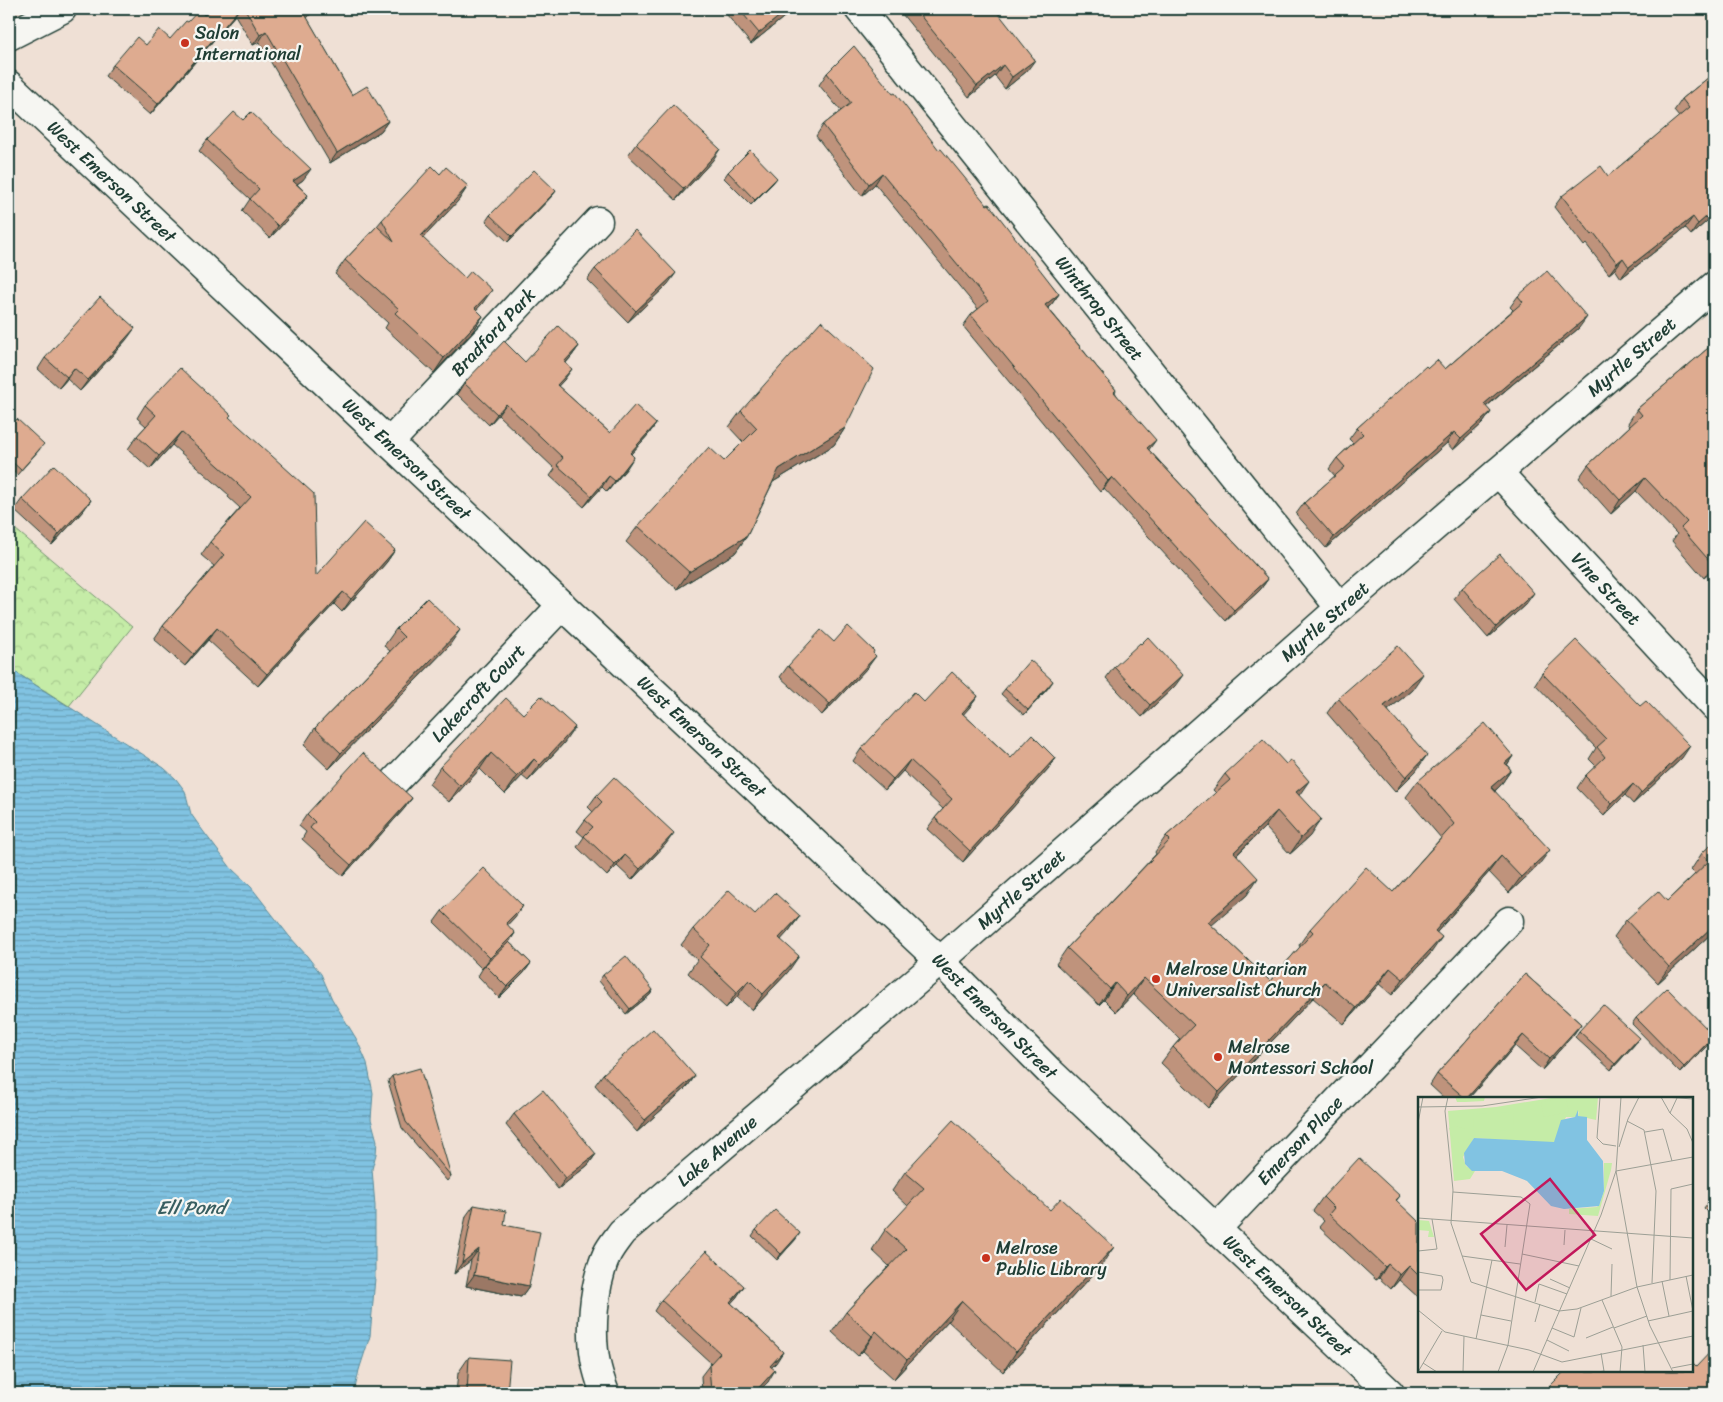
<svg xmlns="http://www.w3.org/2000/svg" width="1723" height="1402" font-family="Sriracha,sans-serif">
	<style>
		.park { fill: url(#park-crowns); stroke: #72946e }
		.water { fill: url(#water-rules); stroke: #5a8d9c }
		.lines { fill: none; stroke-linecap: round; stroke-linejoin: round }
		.minor-casing { stroke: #1f3d34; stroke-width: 31 }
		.tertiary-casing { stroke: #1f3d34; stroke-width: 31 }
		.primary-casing { stroke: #1f3d34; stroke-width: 31 }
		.minor { stroke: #f6f6f2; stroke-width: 28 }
		.tertiary { stroke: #f6f6f2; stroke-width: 28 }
		.primary { stroke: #f6f6f2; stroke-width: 28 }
		.wall { fill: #bf937c; stroke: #1f3d34 }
		.shaded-wall { fill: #9b7865; stroke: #1f3d34 }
		.building { fill: #deab90; stroke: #1f3d34 }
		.poi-dot { fill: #c8321e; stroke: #f6f6f2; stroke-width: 2 }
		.labels { text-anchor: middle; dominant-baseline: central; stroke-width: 4.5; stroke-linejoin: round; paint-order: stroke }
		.poi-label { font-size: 18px; fill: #1f3d34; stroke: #f6f6f2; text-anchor: start }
		.street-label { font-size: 18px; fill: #1f3d34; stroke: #f6f6f2 }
		.water-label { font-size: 19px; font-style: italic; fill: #385e60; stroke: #f6f6f2 }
		.inset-road { fill: none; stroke: #9c9f95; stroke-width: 1 }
		.view { fill: #c2185b; fill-opacity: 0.15; stroke: #c2185b; stroke-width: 2.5 }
		.inset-edge { fill: none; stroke: #1f3d34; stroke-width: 2.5 }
	</style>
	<defs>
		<pattern id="park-crowns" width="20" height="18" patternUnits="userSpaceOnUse" patternTransform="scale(1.25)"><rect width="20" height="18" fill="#c5eca7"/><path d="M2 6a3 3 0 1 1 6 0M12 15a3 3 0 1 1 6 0" fill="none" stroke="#a9cb90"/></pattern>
		<pattern id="water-rules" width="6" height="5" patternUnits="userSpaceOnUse" patternTransform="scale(1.25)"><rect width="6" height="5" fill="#81c3e2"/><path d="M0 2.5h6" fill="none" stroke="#69a0b8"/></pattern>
	</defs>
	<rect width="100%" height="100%" fill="#efe0d5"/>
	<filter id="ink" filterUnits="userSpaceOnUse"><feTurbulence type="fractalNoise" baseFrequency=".02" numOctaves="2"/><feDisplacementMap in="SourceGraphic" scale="10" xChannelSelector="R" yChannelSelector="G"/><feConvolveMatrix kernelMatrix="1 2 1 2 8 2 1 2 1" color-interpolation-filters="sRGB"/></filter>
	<g filter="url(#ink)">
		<path class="park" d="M9,524L132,627L69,706L9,668Z"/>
		<path class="water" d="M9,668L164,768L176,779L185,791L191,814L203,831L231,868L251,887L289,936L307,956L321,974L332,999L357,1040L367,1063L373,1093L371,1119L377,1141L376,1154L372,1169L375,1206V1278L370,1336L359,1370L354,1393H9Z"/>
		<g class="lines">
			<defs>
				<g id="minor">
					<path id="s1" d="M859,9L1340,608"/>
					<path id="s2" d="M389,443L598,221"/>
					<path id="s3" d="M1498,472L1714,706"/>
					<path id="s4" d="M395,781L562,605"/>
					<path id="s5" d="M1216,1229L1509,921"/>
					<path id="s6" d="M605,1393C602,1385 599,1376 597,1368C589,1335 593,1285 607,1254C611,1246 617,1239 622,1232L940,961L1340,608L1714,286"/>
				</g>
				<g id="tertiary">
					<path id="s7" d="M9,85L940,961L1049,1071L1390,1393"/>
				</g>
				<path id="primary" d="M9,36L62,9"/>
			</defs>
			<use href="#minor" class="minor-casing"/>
			<use href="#tertiary" class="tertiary-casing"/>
			<use href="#primary" class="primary-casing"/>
			<use href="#minor" class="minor"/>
			<use href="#tertiary" class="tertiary"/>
			<use href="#primary" class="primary"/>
		</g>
		<path class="wall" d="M214,9H312L313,10L307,18L352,95L388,121L381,131L330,163L259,42L253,45L235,15L150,115L105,76L113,65L146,45L170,39L204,15Z
			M731,9H794L751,44L727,15Z
			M898,9H995L1027,71L1005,89L995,76L969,97Z
			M827,73L939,150L1059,294L1051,305L1048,308L1116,390L1115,392L1149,450L1268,579L1260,590L1226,621L1104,488L1100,492L963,326L971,315L978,309L875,184L862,196L816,136L823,125L841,111L819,85Z
			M1714,73V215L1691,235L1685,228L1621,278L1615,269L1609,274L1586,244L1584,246L1554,207L1562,196L1608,176L1679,117L1674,111L1682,99Z
			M207,140L303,180L297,184L308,195L300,206L270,238L242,211L250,199L199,151Z
			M636,144L713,160L676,200L628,155Z
			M728,172L773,183L751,205L724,178Z
			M440,174L468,186L458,201L423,238L482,304L476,310L483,316L473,331L434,373L385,328L388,323L335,274L345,260L377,226L382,220Z
			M556,191L552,196L508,242L486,221L490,215Z
			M595,269L668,284L628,322L587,280Z
			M1518,296L1579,328L1486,407L1491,412L1483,423L1453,450L1447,443L1326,548L1296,514L1304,503L1335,476L1329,469L1337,458L1353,443L1349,439L1357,428L1428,368L1445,369L1513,310L1510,307Z
			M127,339L80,391L67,379L59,388L38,369L45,358Z
			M1714,343V569L1704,578L1672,541L1677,534L1636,491L1611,514L1579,478L1588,465L1630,426L1628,423L1637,409Z
			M579,346L571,357L566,363L564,380L558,386L610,433L656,424L648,435L631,454L627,468L607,492L602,487L584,507L550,476L555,469L498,415L489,425L457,394L464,383L525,362Z
			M145,405L229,417L316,576L395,550L386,563L342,612L334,604L258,686L208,640L185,666L154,639L163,626L214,566L201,555L210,542L240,508L228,497L229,495L172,445L150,469L128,449L137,436L146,426L137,418Z
			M741,411L845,428L834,445L773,482L747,536L735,553L677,589L626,542L638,526L724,461L743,442L729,427Z
			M9,428L40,449L17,475L9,468Z
			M22,499L91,500L83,511L52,545L14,510Z
			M1462,588L1526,604L1488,638L1454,599Z
			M396,629L449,646L329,769L304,745L315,728L390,651L384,646Z
			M834,642L873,653L868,667L822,715L780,677L788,666Z
			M1114,667L1175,686L1142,717L1106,678Z
			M1542,673L1640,706L1682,758L1633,804L1625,795L1604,816L1577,788L1585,776L1596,766L1589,759L1596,748L1535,684Z
			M1049,687L1024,715L1001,694L1005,689Z
			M1412,690L1388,710L1416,771L1395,792L1327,713L1338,698Z
			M978,696L970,707L963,714L1011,758H1055L1048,769L963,862L927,829L935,818L943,809L903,771L885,790L853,761L861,749L924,702Z
			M523,714L564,743L528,781L522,776L505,794L480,769L449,802L429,784L440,767Z
			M1513,756L1507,765L1511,770L1500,786L1495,791L1538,866L1509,893L1489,872L1437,932L1431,953L1392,995L1379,984L1344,1024L1313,998L1208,1108L1161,1063L1173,1047L1180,1039L1133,994L1116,1012L1104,1000L1099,1005L1056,964L1067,948L1156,854L1155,852L1166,836L1216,793L1213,790L1225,774L1299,795L1310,836L1290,854L1265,827L1237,855L1247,895L1211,925L1270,981L1300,947L1299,945L1310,929L1393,892L1441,838L1406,797L1418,781Z
			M596,796L666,844L632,880L617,866L607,876L577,847L584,837L577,831L585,820L593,812L588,807Z
			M412,798L404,809L343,876L302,839L306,832L299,826L307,814Z
			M1714,842V931L1658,983L1614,937L1626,920L1667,901L1695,874L1691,870L1702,853Z
			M442,911L515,917L507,925L515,933L509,942L531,963L523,974L499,998L478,976L484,966L482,969L434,922Z
			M755,914L800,916L788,932L781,939L788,972L752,1010L737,997L726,1008L688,973L697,960L681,945L693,929Z
			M1525,974L1581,1024L1573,1035L1542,1070L1515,1046L1469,1098H1444L1430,1085L1437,1074Z
			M603,975L653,990L650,995L626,1014L599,981Z
			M1636,1018L1714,1037L1711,1042L1680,1073L1632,1024Z
			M1579,1031L1635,1044L1611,1070L1575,1037Z
			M603,1074L695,1076L687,1087L637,1132L595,1085Z
			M392,1076L451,1176L447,1181L402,1128L388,1081Z
			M514,1114L596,1154L588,1165L558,1189L506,1125Z
			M905,1172L1100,1267L1003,1372L948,1321L894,1379L863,1351L858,1356L832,1332L846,1312L889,1266L872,1250L885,1230L908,1206L892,1191Z
			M1714,1194V1218L1704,1208Z
			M1400,1196L1396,1201L1419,1222V1298L1399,1280L1391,1289L1379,1278L1376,1280L1319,1227L1324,1221L1313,1211L1323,1197Z
			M474,1205L504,1225L529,1286L521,1297L466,1286L471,1260L454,1274L466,1216Z
			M756,1230L796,1239L777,1260L752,1236Z
			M744,1286L736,1298L731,1303L783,1352L771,1367L768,1382L757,1393H702L701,1376L711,1363L654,1311L661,1300Z
			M469,1357L507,1393H456L458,1373Z
			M1696,1367L1714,1393H1544L1547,1389Z"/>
		<path class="shaded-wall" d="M239,9L235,15L150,115L158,104Z
			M788,9H794L751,44L759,33Z
			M313,10L305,21V14Z
			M266,31L259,42L253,45L260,35Z
			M1035,60L1027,71L1005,89L1012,77Z
			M1003,65L995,76L969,97L977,86Z
			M388,121L381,131L330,163L337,153Z
			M720,149L713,160L676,200L684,189Z
			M311,169L303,180L285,192L293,181Z
			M882,173L875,184L862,196L869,184Z
			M777,178L773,183L751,205L755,200Z
			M468,186L458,201L411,251L421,236Z
			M556,191L552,196L508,242L512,236Z
			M308,195L300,206L270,238L278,226Z
			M1714,210V215L1691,235L1698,224Z
			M1693,217L1685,228L1621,278L1629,267Z
			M1623,258L1615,269L1609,274L1617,263Z
			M676,273L668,284L628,322L636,311Z
			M492,290L482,304L465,322L475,308Z
			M1059,294L1051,305L1037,316L1045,305Z
			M483,316L473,331L434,373L444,358Z
			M1587,317L1579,328L1476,415L1484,404Z
			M135,328L127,339L80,391L88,380Z
			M579,346L571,357L556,373L564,362Z
			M74,368L67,379L59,388L67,377Z
			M572,369L564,380L549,396L557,385Z
			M506,404L498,415L489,425L497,414Z
			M1491,412L1483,423L1453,450L1461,439Z
			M656,424L648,435L622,464L630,453Z
			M845,428L834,445L768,485L779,469Z
			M181,432L172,445L150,469L159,456Z
			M1454,432L1447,443L1326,548L1334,537Z
			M1156,440L1148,451L1147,448Z
			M634,457L627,468L607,492L615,481Z
			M609,476L602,487L584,507L592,496Z
			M1112,477L1104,488L1100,492L1108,481Z
			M1645,478L1636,491L1611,514L1620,500Z
			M91,500L83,511L52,545L59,534Z
			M747,536L735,553L677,589L689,572Z
			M395,550L386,563L342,612L351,599Z
			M1714,564V569L1704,578L1713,565Z
			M1268,579L1260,590L1226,621L1234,610Z
			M343,592L334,604L258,686L267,674Z
			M1534,593L1526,604L1488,638L1496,627Z
			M217,628L208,640L185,666L194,654Z
			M460,630L449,646L329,769L341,753Z
			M876,656L868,667L822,715L830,704Z
			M1423,674L1412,690L1374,722L1384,706Z
			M1183,675L1175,686L1142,717L1150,705Z
			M1053,681L1049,687L1024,715L1028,710Z
			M978,696L970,707L954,725L962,713Z
			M575,727L564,743L528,781L540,765Z
			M1690,746L1682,758L1633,804L1641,793Z
			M491,753L480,769L449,802L460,786Z
			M1427,755L1416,771L1395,792L1406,777Z
			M1513,756L1502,772L1505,763Z
			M1055,758L1048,769L963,862L970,851Z
			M534,759L522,776L505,794L517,777Z
			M910,760L903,771L885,790L893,779Z
			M1511,770L1500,786L1480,804L1491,787Z
			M1309,781L1298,797L1296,792Z
			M1633,784L1625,795L1604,816L1612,804Z
			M412,798L404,809L343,876L351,865Z
			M1277,811L1265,827L1223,868L1234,852Z
			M1321,819L1310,836L1290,854L1301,838Z
			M674,833L666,844L632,880L640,869Z
			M1550,850L1538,866L1509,893L1521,877Z
			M625,855L617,866L607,876L615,865Z
			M1501,856L1489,872L1424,947L1435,931Z
			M1258,878L1247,895L1197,938L1208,922Z
			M523,906L515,917L498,935L506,923Z
			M800,916L788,932L768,954L779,938Z
			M1714,925V931L1658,983L1669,967Z
			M515,933L508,944L482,969L490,958Z
			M1442,937L1431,953L1392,995L1403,979Z
			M799,956L788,972L752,1010L763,994Z
			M531,963L523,974L499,998L507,987Z
			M1390,968L1379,984L1344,1024L1356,1008Z
			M1144,978L1133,994L1116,1012L1127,996Z
			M749,980L737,997L726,1008L737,992Z
			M1325,982L1313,998L1208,1108L1219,1092Z
			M1115,983L1104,1000L1099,1005L1110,989Z
			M653,990L650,995L626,1014L630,1009Z
			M1581,1024L1573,1035L1542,1070L1549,1059Z
			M1523,1035L1515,1046L1469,1098H1467Z
			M1714,1037L1711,1042L1680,1073L1684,1067Z
			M1639,1038L1635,1044L1611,1070L1615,1064Z
			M695,1076L687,1087L637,1132L645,1120Z
			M596,1154L588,1165L558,1189L566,1178Z
			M800,1233L796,1239L777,1260L781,1254Z
			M1114,1247L1100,1267L1003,1372L1016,1352Z
			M479,1249L471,1260L454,1274L462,1263Z
			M1388,1264L1379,1278L1376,1280L1385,1267Z
			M1409,1266L1399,1280L1391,1289L1400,1275Z
			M474,1275L529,1286L521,1297L466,1286Z
			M744,1286L736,1298L722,1313L730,1302Z
			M962,1301L948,1321L894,1379L907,1360Z
			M876,1331L863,1351L858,1356L872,1336Z
			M783,1352L776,1363L762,1377L770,1366Z
			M775,1370L768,1382L757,1393H754Z"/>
		<path class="building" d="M214,9H239L158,104L113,65L137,37L146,45L159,29L170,39L186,21L188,22L199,10L204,15Z
			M245,9H312L313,10L305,14L352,95L367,86L388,121L337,153L266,31L260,35Z
			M739,9H788L759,33Z
			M915,9H995L1035,60L1012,77L1003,65L977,86Z
			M854,46L893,94L895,93L939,150L941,149L987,205L989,204L1059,294L1045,305L1116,390L1114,392L1156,440L1147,448L1268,579L1234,610L1112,477L1108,481L971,315L988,301L882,173L869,184L823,125L851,103L827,73Z
			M1714,73V210L1698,224L1693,217L1629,267L1623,258L1617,263L1594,233L1592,235L1562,196L1601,166L1608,176L1689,108L1682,99Z
			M673,105L720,149L684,189L636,144Z
			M234,112L243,120L251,112L311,169L293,181L308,195L278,226L250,199L259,189L207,140Z
			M750,150L777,178L755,200L728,172Z
			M432,166L440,174L446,167L468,186L421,236L465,278L471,271L492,290L475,308L483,316L444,358L395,313L399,309L345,260L377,226L394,242L382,220Z
			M534,170L556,191L512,236L490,215Z
			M635,230L676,273L636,311L595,269Z
			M1547,271L1587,317L1484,404L1491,412L1461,439L1454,432L1334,537L1304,503L1345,467L1337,458L1363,434L1357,428L1426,366L1428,368L1437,360L1445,369L1523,302L1518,296Z
			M100,297L135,328L88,380L74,368L67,377L45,358Z
			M821,321L874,369L845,428L779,469L747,536L689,572L638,526L709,447L724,461L757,428L741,411Z
			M558,326L579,346L564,362L572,369L557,385L610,433L635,405L656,424L630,453L634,457L615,481L609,476L592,496L557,465L563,458L506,404L497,414L464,383L504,341L525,362Z
			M1714,343V564L1713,565L1681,528L1687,522L1645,478L1620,500L1588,465L1642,415L1637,409Z
			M180,368L231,415L229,417L314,494L316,576L364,522L395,550L351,599L343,592L267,674L217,628L194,654L163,626L224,555L210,542L251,497L237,484L238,483L181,432L159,456L137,436L156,415L145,405Z
			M17,419L44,444L21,470L9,459V428Z
			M54,465L91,500L59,534L22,499Z
			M1500,554L1534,593L1496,627L1462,588Z
			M427,598L460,630L341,753L315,728L404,637L396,629Z
			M848,626L874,651L873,653L876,656L830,704L788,666L821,630L834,642Z
			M1148,637L1183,675L1150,705L1114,667L1140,643L1141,644Z
			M1576,640L1640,706L1646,701L1690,746L1641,793L1633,784L1612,804L1585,776L1605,757L1597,747L1606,739L1542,673Z
			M1398,646L1423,674L1384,706L1427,755L1406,777L1338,698Z
			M1030,660L1053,681L1028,710L1005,689Z
			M952,672L978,696L962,713L1011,758L1032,735L1055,758L970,851L935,818L952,799L910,760L893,779L861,749L914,692L924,702Z
			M541,696L575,727L540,765L534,759L517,777L491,753L460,786L440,767L506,698L523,714Z
			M1485,723L1513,756L1505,763L1511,770L1491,787L1550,850L1521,877L1501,856L1435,931L1442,937L1403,979L1390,968L1356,1008L1325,982L1219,1092L1173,1047L1194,1025L1144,978L1127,996L1115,983L1110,989L1067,948L1170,840L1166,836L1230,780L1225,774L1263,739L1286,764L1291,760L1309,781L1296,792L1321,819L1301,838L1277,811L1234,852L1258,878L1208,922L1270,981L1313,932L1310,929L1366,867L1393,892L1454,824L1418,781Z
			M363,753L412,798L351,865L310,828L315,822L307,814Z
			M614,777L674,833L640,869L625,855L615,865L584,836L593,827L585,820L602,802L596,796Z
			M1714,842V925L1669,967L1626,920L1658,891L1667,901L1709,861L1702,853Z
			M484,868L523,906L506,923L515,933L490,958L442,911Z
			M729,890L755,914L775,893L800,916L779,938L799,956L763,994L749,980L737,992L700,957L710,945L693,929Z
			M509,942L531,963L507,987L485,965Z
			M626,956L653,990L630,1009L603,975Z
			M1525,974L1581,1024L1549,1059L1523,1035L1467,1098H1465L1437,1074Z
			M1667,988L1714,1036L1684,1067L1636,1018Z
			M1603,1005L1639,1038L1615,1064L1579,1031Z
			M653,1029L695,1076L645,1120L603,1074Z
			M420,1068L451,1176L406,1122L392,1076Z
			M543,1090L596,1154L566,1178L514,1114Z
			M953,1120L1050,1210L1061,1198L1114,1247L1016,1352L962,1301L907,1360L876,1331L872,1336L846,1312L906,1249L885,1230L924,1188L905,1172Z
			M1359,1158L1400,1196L1396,1200L1419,1222V1276L1409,1266L1400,1275L1388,1264L1385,1267L1329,1214L1334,1208L1323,1197Z
			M474,1205L506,1211L504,1225L540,1232L529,1286L474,1275L479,1249L462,1263Z
			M775,1210L800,1233L781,1254L756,1230Z
			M706,1251L744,1286L730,1302L783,1352L770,1366L775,1370L754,1393H711L709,1365L720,1353L661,1300Z
			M1714,1348V1393H1551L1547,1389L1565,1371H1692V1363L1696,1367Z
			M469,1357L510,1360L507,1393H467Z
			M1244,1389L1249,1393H1240Z"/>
	</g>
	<g class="poi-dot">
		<circle cx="185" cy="43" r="5"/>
		<circle cx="1156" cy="979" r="5"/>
		<circle cx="1218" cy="1057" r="5"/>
		<circle cx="986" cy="1258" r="5"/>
	</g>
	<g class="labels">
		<g class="poi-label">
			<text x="195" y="33">Salon<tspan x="195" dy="21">International</tspan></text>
			<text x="1166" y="969">Melrose Unitarian<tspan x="1166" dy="21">Universalist Church</tspan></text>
			<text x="1228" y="1047">Melrose<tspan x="1228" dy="21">Montessori School</tspan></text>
			<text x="996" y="1248">Melrose<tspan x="996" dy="21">Public Library</tspan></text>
		</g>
		<g class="street-label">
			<text stroke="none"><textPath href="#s7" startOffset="141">West Emerson Street</textPath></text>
			<text stroke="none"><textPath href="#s1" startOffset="384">Winthrop Street</textPath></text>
			<text stroke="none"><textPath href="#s2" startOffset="152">Bradford Park</textPath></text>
			<text stroke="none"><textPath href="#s6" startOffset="1505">Myrtle Street</textPath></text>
			<text stroke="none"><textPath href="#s7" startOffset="546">West Emerson Street</textPath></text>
			<text stroke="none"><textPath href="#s3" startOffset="159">Vine Street</textPath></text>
			<text stroke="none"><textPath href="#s6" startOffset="1100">Myrtle Street</textPath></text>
			<text stroke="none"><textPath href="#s4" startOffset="121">Lakecroft Court</textPath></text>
			<text stroke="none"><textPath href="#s7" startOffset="951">West Emerson Street</textPath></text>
			<text stroke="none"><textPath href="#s6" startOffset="695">Myrtle Street</textPath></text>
			<text stroke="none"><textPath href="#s7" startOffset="1356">West Emerson Street</textPath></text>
			<text stroke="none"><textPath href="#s5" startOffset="122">Emerson Place</textPath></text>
			<text stroke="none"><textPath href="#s6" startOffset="294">Lake Avenue</textPath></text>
			<text stroke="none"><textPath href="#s7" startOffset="1761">West Emerson Street</textPath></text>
		</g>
		<g class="water-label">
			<text x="191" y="1207">Ell Pond</text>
		</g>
	</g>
	<g transform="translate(1418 1097)">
		<rect width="275" height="275" fill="#efe0d5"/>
		<path d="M139,0H180L178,23L160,19L161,14L157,20H148L136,46L56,41L45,60L48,69L57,74L52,82L36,84L30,14L78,10ZM186,66H194L193,73L180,119L151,117V112L179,110L182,106L186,94ZM0,123L11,124L16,140H10L11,134L0,133Z" fill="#c5eca7"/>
		<path d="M37,0H67L66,4L47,5H39ZM148,0L151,15L126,20L123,5ZM95,15L96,33L56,35L55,17ZM38,29L48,32L54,41L37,47L31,31Z" fill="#c5eca7"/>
		<path d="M160,13V19L169,20V43L185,64L186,94L181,109L146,112L133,109L109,84L84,74H54L47,67L46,56L56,41L136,45L143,23L157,20Z" fill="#81c3e2"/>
		<path class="inset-road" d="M30,0L27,14L35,93L33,126L53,185L141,214M182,0L179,41L185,47L198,49M243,0L252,16M247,0L275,2M259,1L252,16L269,32L275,46M0,10L64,9L124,0M209,24L226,33L238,94L234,186M0,26L5,0M227,35L245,32L254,64M201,50L210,22L221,0M198,74L275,60M198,74L219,190L232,229L255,275M35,95L103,100L112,107L90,248L80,275M0,121L275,141M173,142L194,152M146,148L147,133M87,150L89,128M0,154L19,152L14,122M104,157L161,169M44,159L102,167M0,175L24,179L25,183L23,193H0M268,179L275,214M132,182L152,191M252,183L253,92L275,87M244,184L251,219M193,199L194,167M184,203L204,250L202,275M117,205L121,187L149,197M0,213L27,235L111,253L144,265L275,239M141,214L159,212L219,190L275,178M63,218L93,224M230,224L275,214M117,225L122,207M134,231L156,240L163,211M196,231L229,219M168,241L195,230M58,242L74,163M129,243L151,254M225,248L227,275M5,266L19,275M254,271L275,267M0,275L24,234M45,275L46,239M115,275L183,118L198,74L203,0M180,275L186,274L183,256"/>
		<path class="view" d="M132,82L177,138L108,193L63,137Z"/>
		<rect width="275" height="275" class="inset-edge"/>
	</g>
	<rect width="1723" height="1402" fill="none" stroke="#f6f6f2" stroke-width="30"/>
	<rect x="15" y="15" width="1693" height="1372" fill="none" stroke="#1f3d34" stroke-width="2" filter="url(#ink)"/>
</svg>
